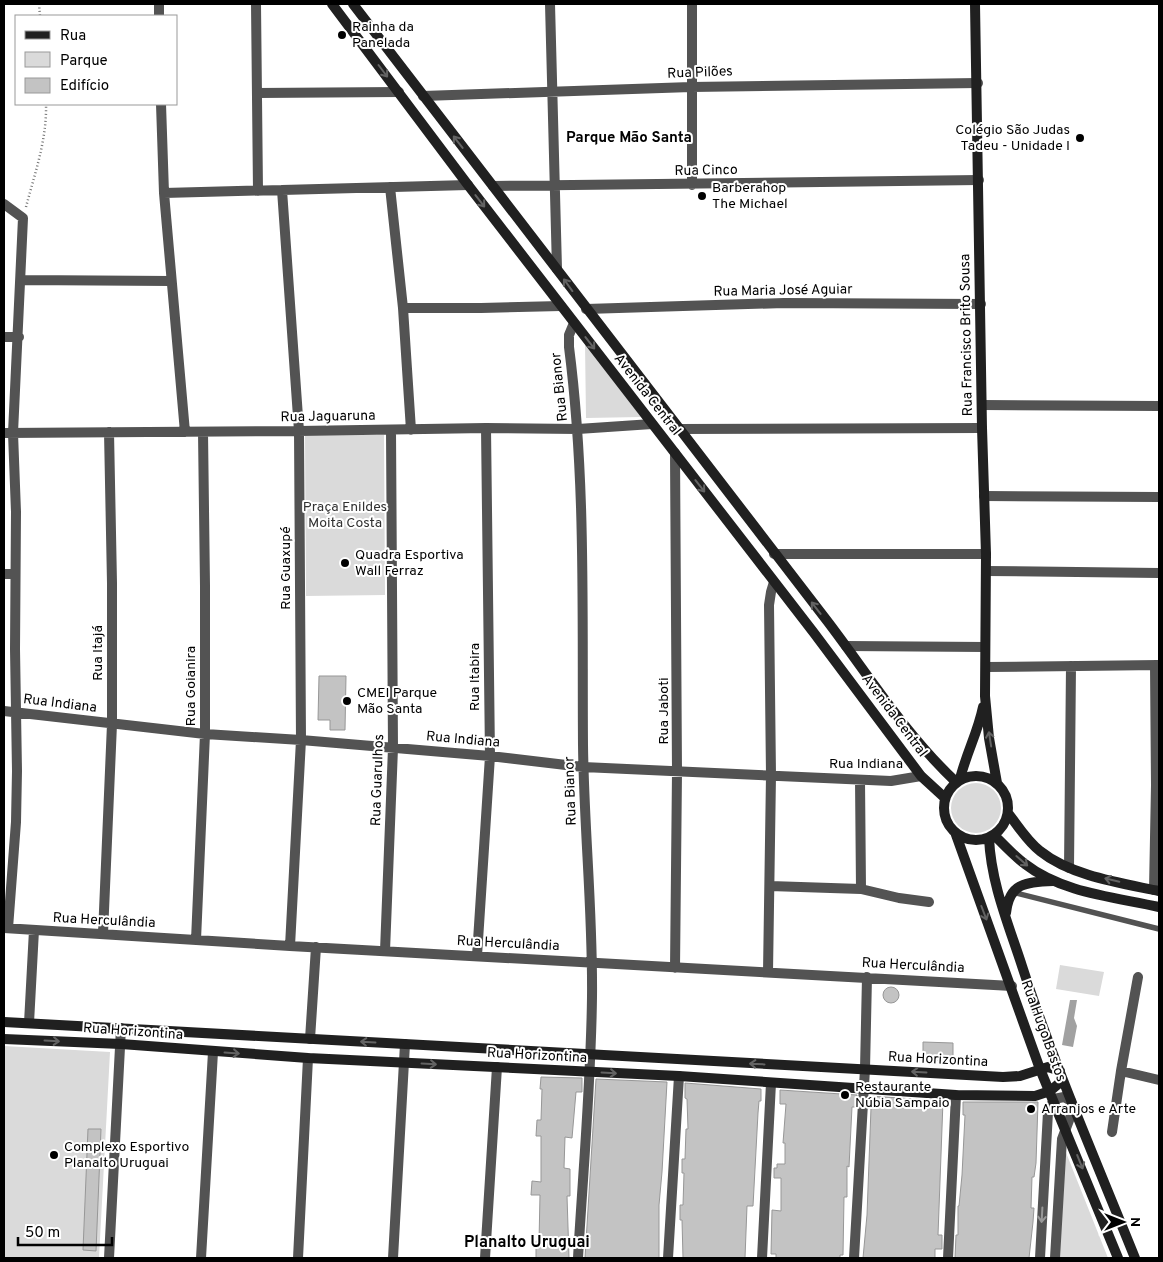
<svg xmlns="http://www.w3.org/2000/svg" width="1163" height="1262" font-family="Overpass,sans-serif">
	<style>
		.green { fill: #dadada }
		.water { fill: #a1a1a1 }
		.building { fill: #c3c3c3; stroke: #979797 }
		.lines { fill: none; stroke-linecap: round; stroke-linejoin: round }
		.path { stroke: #757575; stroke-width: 2.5; stroke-dasharray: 1 2.5; stroke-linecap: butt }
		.lane { stroke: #535353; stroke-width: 5.5 }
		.street { stroke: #535353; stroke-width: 10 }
		.secondary { stroke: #202020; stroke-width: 10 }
		.oneway { stroke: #636363 }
		.oneway2 { stroke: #989898 }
		.poi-dot { fill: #000; stroke: #fff; stroke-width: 2 }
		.labels { text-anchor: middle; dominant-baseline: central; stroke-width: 4; stroke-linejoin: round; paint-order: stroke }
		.poi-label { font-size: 14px; fill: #000; stroke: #fff; text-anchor: start }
		.street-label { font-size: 14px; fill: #000; stroke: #fff }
		.park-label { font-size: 14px; fill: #313131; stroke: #fff }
		.neighbourhood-label { font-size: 15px; font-weight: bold; fill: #000; stroke: #fff }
		.quarter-label { font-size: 16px; font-weight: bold; fill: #000; stroke: #fff }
	</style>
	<rect width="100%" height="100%" fill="#fff"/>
	<path class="green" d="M585,343L641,417L586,418Z
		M305,435H384L385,595L306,596Z
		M951 808a25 25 0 1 1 50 0a25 25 0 1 1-50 0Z
		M1060,965L1104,972L1099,996L1056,989Z
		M4,1046L110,1052L99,1258H4Z
		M1065,1150L1108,1258H1059Z"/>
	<path class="water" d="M1070,1000H1077L1074,1018L1077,1026L1073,1047L1062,1045Z"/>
	<path class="building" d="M319,676H346L345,730H330V720H318Z
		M883 995a8 8 0 1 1 16 0a8 8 0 1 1-16 0Z
		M923,1042L953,1043V1060L923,1061Z
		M541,1077L582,1078V1092H576L572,1138L565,1137L564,1168L570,1169V1196H567L569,1258H536V1241L539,1242L540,1195H531L532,1181L541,1182V1136H536L537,1120H541L542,1089H540Z
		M596,1079L667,1082L662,1172L659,1205V1258H585Z
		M685,1083L761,1089V1101H759L758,1113L753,1206H747L745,1258H683L682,1220H680V1205H683L684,1173H682V1159H685L686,1129H688L687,1099L685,1098Z
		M780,1090L857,1095L856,1107H852L849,1167L847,1166V1197H844L843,1255H840V1258H776V1254H771L772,1210L781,1211V1178H774V1168H777V1164H785V1143H783L786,1104H780Z
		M870,1096L943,1101L938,1235H942V1249H935V1258H863L867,1215L871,1108H870Z
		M963,1102H1038L1036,1163L1034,1177H1032L1031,1208H1034L1033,1222L1029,1258H955L956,1235H958V1206H959L962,1175L965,1115H963Z
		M88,1129H101L96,1251L83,1250Z"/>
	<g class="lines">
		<path class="path" d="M39,4L40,16
			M26,207C35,173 47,139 46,104"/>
		<path class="lane" d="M1012,892L1159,929"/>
		<path class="street" d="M159,4V16
			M256,4L258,191
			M550,4L557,269
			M692,4V185
			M257,93L399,92
			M423,96L691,87L978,83
			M161,104L164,193L185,432
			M493,186L979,180
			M390,187L403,308L411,430
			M282,190L299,431L301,740L290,946
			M164,193L468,185
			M4,204L23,218L13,433L16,512L15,649L17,771L16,822L8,928
			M21,280L171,281
			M403,308H481L561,306
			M586,309L784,303L981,304
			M574,323L569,335V347C586,479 582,613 583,745C584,829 593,913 592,997C591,1084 583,1171 578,1258
			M4,337H19
			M982,405L1159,406
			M678,429L982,428
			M4,433L299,431L486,428L578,429L652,424
			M984,496L1159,497
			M774,554H986
			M986,571L1159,573
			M4,574H15
			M846,646L985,647
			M986,667L1159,665
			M4,711L205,734L301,740L490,756L583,767L891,781L921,776
			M860,780L861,889
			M1069,868L1071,666
			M770,886L861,889L899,898L929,902
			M1154,890L1156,785L1155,665
			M4,928L290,946L1012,986
			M103,934L112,724V583L109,432
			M196,940L205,734V586L203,432
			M385,951L393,748L391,430
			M477,956L490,756L486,428
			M675,968L677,772L675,453
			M768,972L771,775L769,605L771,592L774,582
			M29,1023L34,930
			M310,1039L316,947
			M1121,1071L1159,1080
			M1112,1132L1121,1071L1138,977
			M109,1258L121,1028
			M201,1258L213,1052
			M298,1258L308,1058
			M393,1258L405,1044
			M485,1258L497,1067
			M668,1258L679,1076
			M762,1258L771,1083
			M854,1258L865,1069L867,977
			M948,1258L956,1095
			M1040,1258L1048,1112L1054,1099L1064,1097L1071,1101
			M1055,1258L1062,1139L1074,1107"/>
		<path class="secondary" d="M332,4L468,185L814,633L921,776L945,798
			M353,4L828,622C869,676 906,735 956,782
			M975,4L982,428L986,554L985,696L989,738L997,783
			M944 808a32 32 0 1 1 64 0a32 32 0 1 1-64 0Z
			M960,779C966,754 978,732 983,707
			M1008,813C1018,826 1027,841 1040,851C1071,876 1121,883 1159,891
			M955,832L1040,1069L1118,1258
			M994,835C1004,845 1014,856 1025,864C1062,893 1115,897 1159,907
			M989,838C991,883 1008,923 1022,966C1054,1065 1096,1161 1135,1258
			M1006,913C1009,883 1026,882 1053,881
			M4,1022L1003,1077L1020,1076L1048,1067L1060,1071
			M4,1039L121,1044L308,1058L679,1076L956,1095L1035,1096L1050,1091L1063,1080"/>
	</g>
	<defs><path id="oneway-shaft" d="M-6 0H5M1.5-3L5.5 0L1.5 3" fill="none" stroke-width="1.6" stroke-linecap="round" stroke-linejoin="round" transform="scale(1.25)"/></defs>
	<g class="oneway">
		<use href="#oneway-shaft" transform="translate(383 71) rotate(53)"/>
		<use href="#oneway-shaft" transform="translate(458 142) rotate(-128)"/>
		<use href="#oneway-shaft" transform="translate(480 201) rotate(52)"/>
		<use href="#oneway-shaft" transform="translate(568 285) rotate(-126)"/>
		<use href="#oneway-shaft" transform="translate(590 343) rotate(52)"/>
		<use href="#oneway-shaft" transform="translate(700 486) rotate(52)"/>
		<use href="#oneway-shaft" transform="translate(816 608) rotate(-128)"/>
		<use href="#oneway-shaft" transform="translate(990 739) rotate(-99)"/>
		<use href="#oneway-shaft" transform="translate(1022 861) rotate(41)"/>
		<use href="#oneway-shaft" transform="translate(1112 880) rotate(-167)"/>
		<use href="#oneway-shaft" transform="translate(984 913) rotate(69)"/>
		<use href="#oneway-shaft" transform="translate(52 1041) rotate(3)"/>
		<use href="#oneway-shaft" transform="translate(368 1042) rotate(-177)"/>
		<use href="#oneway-shaft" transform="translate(232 1053) rotate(4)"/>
		<use href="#oneway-shaft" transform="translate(429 1064) rotate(3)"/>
		<use href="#oneway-shaft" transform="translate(757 1064) rotate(-177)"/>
		<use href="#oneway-shaft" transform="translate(919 1072) rotate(-177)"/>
		<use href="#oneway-shaft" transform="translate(609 1073) rotate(3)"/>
		<use href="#oneway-shaft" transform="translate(1080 1162) rotate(68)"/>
	</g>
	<use class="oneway2" href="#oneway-shaft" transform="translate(1042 1215) rotate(93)"/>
	<g class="poi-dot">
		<circle cx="342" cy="35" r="5"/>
		<circle cx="1080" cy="138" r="5"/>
		<circle cx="702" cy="196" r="5"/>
		<circle cx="345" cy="563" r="5"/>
		<circle cx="347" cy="701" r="5"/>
		<circle cx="845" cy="1095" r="5"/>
		<circle cx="1031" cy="1109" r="5"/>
		<circle cx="54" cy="1155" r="5"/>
	</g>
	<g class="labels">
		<g class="poi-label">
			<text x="352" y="27">Rainha da<tspan x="352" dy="16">Panelada</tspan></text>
			<text x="1070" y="130" text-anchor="end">Colégio São Judas<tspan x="1070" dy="16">Tadeu - Unidade I</tspan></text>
			<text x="712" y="188">Barberahop<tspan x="712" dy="16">The Michael</tspan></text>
			<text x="355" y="555">Quadra Esportiva<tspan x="355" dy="16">Wall Ferraz</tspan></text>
			<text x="357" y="693">CMEI Parque<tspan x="357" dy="16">Mão Santa</tspan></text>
			<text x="855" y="1087">Restaurante<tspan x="855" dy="16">Núbia Sampaio</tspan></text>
			<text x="1041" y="1109">Arranjos e Arte</text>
			<text x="64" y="1147">Complexo Esportivo<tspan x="64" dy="16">Planalto Uruguai</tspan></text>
		</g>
		<g class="street-label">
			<text transform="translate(700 73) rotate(-2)">Rua Pilões</text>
			<text transform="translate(706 171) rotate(-1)">Rua Cinco</text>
			<text transform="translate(783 291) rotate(-1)">Rua Maria José Aguiar</text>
			<text transform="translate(967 335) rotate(-91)">Rua Francisco Brito Sousa</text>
			<text transform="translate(560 387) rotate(-96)">Rua Bianor</text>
			<text transform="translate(647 395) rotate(52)">Avenida Central</text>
			<text transform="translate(328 417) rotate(-1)">Rua Jaguaruna</text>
			<text transform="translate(286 568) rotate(-90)">Rua Guaxupé</text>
			<text transform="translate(98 653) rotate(-90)">Rua Itajá</text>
			<text transform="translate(475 677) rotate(-90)">Rua Itabira</text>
			<text transform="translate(191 686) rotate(-90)">Rua Goianira</text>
			<text transform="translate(60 704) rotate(7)">Rua Indiana</text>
			<text transform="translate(664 711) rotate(-90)">Rua Jaboti</text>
			<text transform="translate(894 716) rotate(53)">Avenida Central</text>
			<text transform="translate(463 740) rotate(5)">Rua Indiana</text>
			<text x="866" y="764">Rua Indiana</text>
			<text transform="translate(378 780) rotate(-88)">Rua Guarulhos</text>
			<text transform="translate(571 791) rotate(-92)">Rua Bianor</text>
			<text transform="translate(104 921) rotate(3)">Rua Herculândia</text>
			<text transform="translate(508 944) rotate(3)">Rua Herculândia</text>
			<text transform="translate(913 966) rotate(3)">Rua Herculândia</text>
			<text transform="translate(1043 1031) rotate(70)">Rua Hugo Bastos</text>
			<text transform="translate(133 1032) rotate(4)">Rua Horizontina</text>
			<text transform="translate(537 1056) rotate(3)">Rua Horizontina</text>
			<text transform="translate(938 1060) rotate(3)">Rua Horizontina</text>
		</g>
		<g class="park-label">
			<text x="345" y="507">Praça Enildes<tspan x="345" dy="16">Moita Costa</tspan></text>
		</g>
		<g class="neighbourhood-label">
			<text x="629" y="138">Parque Mão Santa</text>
		</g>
		<g class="quarter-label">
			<text x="527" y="1243">Planalto Uruguai</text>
		</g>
	</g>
	<rect width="1163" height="1262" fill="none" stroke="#000000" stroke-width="10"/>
	<rect x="15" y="15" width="162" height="90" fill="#ffffff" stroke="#999999"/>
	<rect x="25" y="31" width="25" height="8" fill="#202020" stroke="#999999"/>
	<text x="60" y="40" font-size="15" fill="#000000">Rua</text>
	<rect x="25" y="52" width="25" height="15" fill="#dadada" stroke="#999999"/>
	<text x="60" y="65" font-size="15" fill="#000000">Parque</text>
	<rect x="25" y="78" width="25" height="15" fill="#c3c3c3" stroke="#999999"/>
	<text x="60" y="90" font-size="15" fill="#000000">Edifício</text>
	<g transform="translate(1123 1222) rotate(90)" stroke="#ffffff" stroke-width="4" paint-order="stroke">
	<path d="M0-4L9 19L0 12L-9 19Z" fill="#000000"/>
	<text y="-8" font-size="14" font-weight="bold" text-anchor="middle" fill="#000000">N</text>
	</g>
	<path d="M18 1237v8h94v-8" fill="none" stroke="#000000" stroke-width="2.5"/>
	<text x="25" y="1237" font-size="15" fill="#000000" stroke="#ffffff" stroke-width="4" paint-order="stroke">50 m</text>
</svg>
